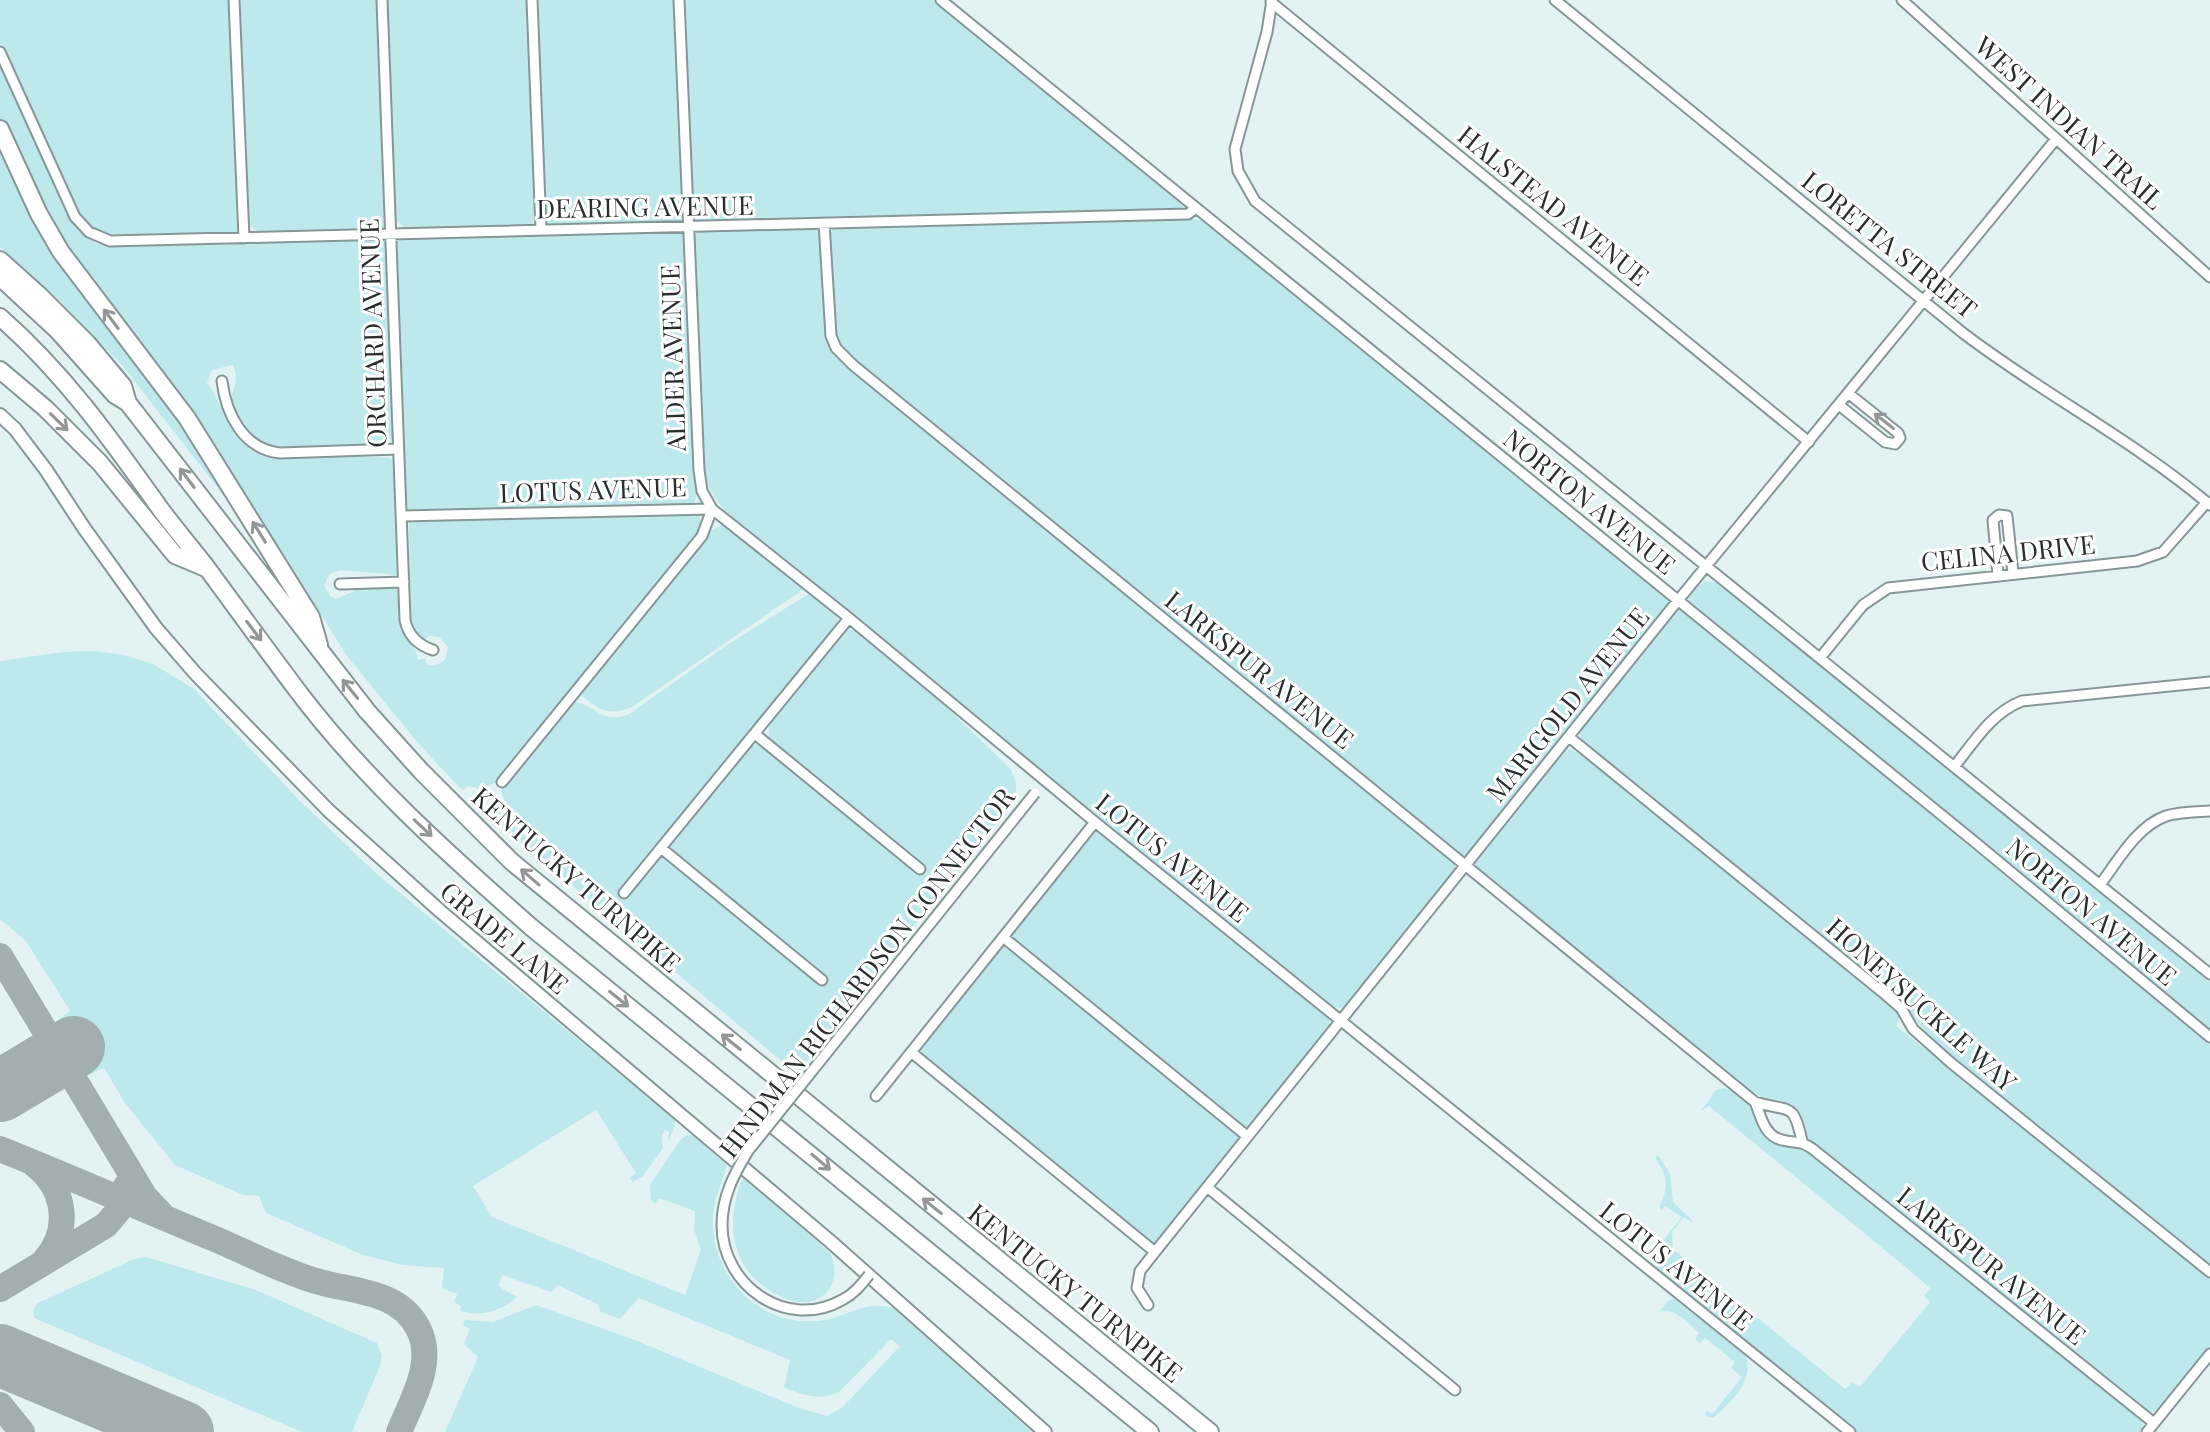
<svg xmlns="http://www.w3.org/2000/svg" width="2210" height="1432" font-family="'Playfair Display',serif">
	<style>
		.green { fill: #bde9ed }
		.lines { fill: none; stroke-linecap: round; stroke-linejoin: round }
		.taxiway { stroke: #a2afb0; stroke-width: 26 }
		.runway { stroke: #a2afb0; stroke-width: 62 }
		.street-casing { stroke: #879697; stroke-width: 13 }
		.secondary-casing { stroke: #879697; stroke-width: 16 }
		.highway-casing { stroke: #879697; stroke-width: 20 }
		.street { stroke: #fff; stroke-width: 9 }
		.secondary { stroke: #fff; stroke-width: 12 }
		.highway { stroke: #fff; stroke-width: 16 }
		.street-bridge-casing { stroke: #879697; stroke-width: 13; stroke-linecap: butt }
		.street-bridge { stroke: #fff; stroke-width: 9 }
		.oneway { stroke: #949798 }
		.labels { text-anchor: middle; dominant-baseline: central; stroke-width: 6; stroke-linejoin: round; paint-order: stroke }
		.street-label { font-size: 26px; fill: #292f30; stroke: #fff }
	</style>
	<rect width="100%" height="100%" fill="#e3f3f4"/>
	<path class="green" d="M0,0H230L237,231L232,235L114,238L93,232L79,216L0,45Z
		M237,0H378L385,230L260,234L248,223Z
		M386,0H528L536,214L531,225L407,230L396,220Z
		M535,0H676L683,211L680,222L551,226L544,219Z
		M684,0H933L1168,191L1183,206L1179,211L697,223L693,218Z
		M0,59L71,218L86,237L97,244L357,239L385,241L394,435L389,442C362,444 286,456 264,445C246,436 238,419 229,402C234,388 239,380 233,365L212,370L207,382L233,427L248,447L257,453L268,457L288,459L353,456L390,458L394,462L397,575L340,570L330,574L324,585L330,596L336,599L361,588L397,589L401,628L416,651L418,660L425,658L427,665C436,666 440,665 446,658L448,647L439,637L430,636L423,640L411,627L409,521L699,512L701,522L697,536L572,693L496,783L478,788L467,786L464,790L459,787L418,743L347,656L214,445L57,231L0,118Z
		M0,147L236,502L232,506L121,364L59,300L0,247Z
		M1183,218L1197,219L1208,224L1673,600L1469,855L1462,858L843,351C825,319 831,271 830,235L833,228Z
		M810,228L819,230L822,234L825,339L831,353L1455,863L1456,871L1347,1005L1341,1008L1331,1006L733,518C717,503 708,492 704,470L695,235L698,232Z
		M667,231L681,233L684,237L696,498L694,503L680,505L405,512L394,244L402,238Z
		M724,524L804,589L632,707C609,717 597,709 580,694L711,530Z
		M1706,581L1717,583L1725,589L2210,982V1032L1689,603C1687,593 1698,585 1706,581Z
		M810,593L837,615L838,624L619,893L624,897L654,863L663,857L820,982L682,861L670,847L677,834L751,745H761L918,873L769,740V723L847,629L856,630L920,682L1009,767C1018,782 1019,792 1009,807L797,1074L494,820L504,802L501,789L572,702C596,702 599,726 629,714L727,645Z
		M1678,609L1694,619L2210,1045V1267L1967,1072L1938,1046L1903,1005L1582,742L1580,734L1582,727Z
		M94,651L124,655L153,664L194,689L299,800L378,875L675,1119L674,1129L668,1141L669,1132L665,1130L662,1135L663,1148L643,1176L633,1182L630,1178L636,1173L596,1110L473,1186L492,1217L685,1295L701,1250L694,1230L695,1211L659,1198L655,1204L651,1200L650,1185L681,1139L687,1135H693L727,1165C722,1183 714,1199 713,1218C711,1275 758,1326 817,1321C846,1319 862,1299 893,1308L1032,1432H445L478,1357L464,1344L470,1329L463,1325L465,1320L493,1322L536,1305L635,1340L799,1408L827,1416L843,1407L900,1346L891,1339L839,1392C822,1401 800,1395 784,1387L790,1360L639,1298L620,1319L601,1312L597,1304L558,1285L551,1292L502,1275L498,1286L517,1297C500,1312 482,1317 460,1311L461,1306L454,1302L457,1294L442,1288L444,1268L402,1265L363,1255L266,1213L259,1196L243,1195L175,1165L125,1103L104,1068L91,1074L58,1020L70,1011L26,941L0,919V661L63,652Z
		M1570,749L1591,760L1865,982L1901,1016L1896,1026L2210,1278V1347L2159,1409L2152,1412L2145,1411L1812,1144L1806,1135L1802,1116L1798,1110L1763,1098L1744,1086L1475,867L1474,861L1562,752Z
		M1095,829L1329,1019V1027L1326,1032L1250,1127H1242L1211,1103L1009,935Z
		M1005,944L1241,1138L1155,1243H1150L919,1053V1048L1001,945Z
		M1725,1088C1759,1100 1751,1126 1770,1141C1778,1148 1785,1143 1795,1145C1799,1146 1803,1148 1807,1150L2138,1416L2143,1425L2141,1432H1856L1649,1265L1651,1255L1682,1217L1665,1206L1662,1210L1659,1207C1669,1189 1668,1175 1655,1158L1658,1155L1670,1174L1673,1202L1693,1221L1691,1222L1684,1217L1672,1232L1673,1249L1845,1389L1852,1382L1860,1387L1930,1302L1924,1296L1930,1288L1903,1265L1709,1106L1701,1111L1716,1090Z
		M743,1176L830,1253C843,1278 827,1305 798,1302C787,1301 774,1294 765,1287C727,1261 728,1215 743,1176Z
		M146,1257L256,1290L377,1343L382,1356L380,1366L352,1432H302L34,1318L33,1311L36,1304L134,1259Z
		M1674,1299L1744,1354C1758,1376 1730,1405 1713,1418L1706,1416V1411L1713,1413L1742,1377L1731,1368L1735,1362L1705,1338L1700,1343L1695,1340L1699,1333C1687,1322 1675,1307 1659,1312L1669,1300Z"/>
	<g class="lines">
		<path class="taxiway" d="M0,956L145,1197L161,1214
			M0,1149C72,1178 143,1209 215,1239C248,1253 282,1271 316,1281C353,1292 398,1290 418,1328C436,1362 412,1400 399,1432
			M35,1165C66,1189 71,1231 45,1260
			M0,1289L106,1225L118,1211L126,1186
			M0,1405L22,1432"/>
		<path class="runway" d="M0,1091L74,1047
			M0,1355L183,1432"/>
		<defs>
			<path id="street" d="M234,0L244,238
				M382,0L405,620C408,635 418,645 433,650
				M532,0L541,230
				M941,0L1976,843L2210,1037
				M1272,0L1267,32L1235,149L1238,171L1255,201L2210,974
				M1555,0L1963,333C2043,394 2133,440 2210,505
				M1902,0L2210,277
				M1271,2L1809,442
				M0,52L75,217L89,232L110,241L1188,214L1196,208
				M824,223L831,336L836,348L853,365L1755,1102C1790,1113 1793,1100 1802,1141
				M222,381C226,414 243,449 280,453L398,449
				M1839,405L1885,442L1895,444L1900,438L1898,433L1848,393
				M402,516L712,509L849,618L1095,822L1850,1432
				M1998,575L1993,520L1999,515L2007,516L2013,573
				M340,584L404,582
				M1820,658L1863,605L1888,588L2137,561L2163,552L2207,502
				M755,734L920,869
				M1569,737L1886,995L1901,1008L1913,1029L1950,1062L2210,1272
				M1954,767C1974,742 1991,713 2022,701L2210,682
				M502,782L702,536L712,509L702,491L699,470L679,0
				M661,848L822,980
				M2100,885C2117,862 2137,826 2166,816C2179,812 2196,812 2210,811
				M624,893L849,618
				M1003,937L1247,1136
				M911,1052L1155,1252
				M876,1096L1095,822
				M1755,1102C1761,1116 1764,1136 1782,1140C1797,1144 1799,1139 1814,1150L2154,1423
				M1207,1187L1455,1390
				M1148,1305L1137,1288L1140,1271L1155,1252L1671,609L2056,139
				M2147,1432L2210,1354"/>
			<path id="secondary" d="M0,415L15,429L46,470L84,528L156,628L195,673L328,810L440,911L831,1242L1045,1432"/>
			<path id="highway" d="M0,129L39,214L61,252L187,418L311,617L319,645
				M0,260L40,296L88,344L123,386L128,403
				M0,277L58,331L115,395L128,403L367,711L421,771L512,862L1210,1432
				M0,317C64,373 110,438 159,507C173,526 189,545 204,564C235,606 266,649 297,690C364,779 448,854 531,927L1150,1432
				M0,370L45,408L100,463L175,555L206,568"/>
		</defs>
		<use href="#street" class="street-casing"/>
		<use href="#secondary" class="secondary-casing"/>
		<use href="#highway" class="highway-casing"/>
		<use href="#street" class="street"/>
		<use href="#secondary" class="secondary"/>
		<use href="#highway" class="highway"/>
		<defs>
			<path id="street-bridge" d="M869,1275C861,1285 854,1294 842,1300C787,1331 722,1286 722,1225C722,1197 734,1174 748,1151L1035,793"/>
		</defs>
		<use href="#street-bridge" class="street-bridge-casing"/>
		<use href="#street-bridge" class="street-bridge"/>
	</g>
	<defs><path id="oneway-shaft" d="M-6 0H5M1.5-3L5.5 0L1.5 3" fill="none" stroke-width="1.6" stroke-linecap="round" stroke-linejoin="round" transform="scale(2)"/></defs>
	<g class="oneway">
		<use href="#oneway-shaft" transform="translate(111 319) rotate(-127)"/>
		<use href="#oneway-shaft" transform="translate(1884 421) rotate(-142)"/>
		<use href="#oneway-shaft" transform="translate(59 422) rotate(44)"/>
		<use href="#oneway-shaft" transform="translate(187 478) rotate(-127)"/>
		<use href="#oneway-shaft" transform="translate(259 532) rotate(-122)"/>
		<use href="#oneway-shaft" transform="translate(254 631) rotate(53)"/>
		<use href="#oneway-shaft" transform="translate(350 689) rotate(-129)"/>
		<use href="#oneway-shaft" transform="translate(423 828) rotate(43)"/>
		<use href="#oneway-shaft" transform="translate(530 877) rotate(-139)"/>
		<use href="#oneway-shaft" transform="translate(619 999) rotate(39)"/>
		<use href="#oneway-shaft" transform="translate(731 1042) rotate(-141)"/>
		<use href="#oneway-shaft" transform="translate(821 1162) rotate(40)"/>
		<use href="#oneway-shaft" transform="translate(932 1206) rotate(-141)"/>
	</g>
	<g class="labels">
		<g class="street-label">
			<text transform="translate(2070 122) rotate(42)">WEST INDIAN TRAIL</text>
			<text transform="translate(1554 205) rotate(39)">HALSTEAD AVENUE</text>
			<text transform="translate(645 206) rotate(-1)">DEARING AVENUE</text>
			<text transform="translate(1890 244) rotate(39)">LORETTA STREET</text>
			<text transform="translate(372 333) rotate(-92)">ORCHARD AVENUE</text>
			<text transform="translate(672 358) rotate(-92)">ALDER AVENUE</text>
			<text transform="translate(593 489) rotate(-2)">LOTUS AVENUE</text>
			<text transform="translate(1590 501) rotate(39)">NORTON AVENUE</text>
			<text transform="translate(2008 552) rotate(-6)">CELINA DRIVE</text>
			<text transform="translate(1260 669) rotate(39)">LARKSPUR AVENUE</text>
			<text transform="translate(1567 704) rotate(-51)">MARIGOLD AVENUE</text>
			<text transform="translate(1173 857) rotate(39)">LOTUS AVENUE</text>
			<text transform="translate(577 879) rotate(41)">KENTUCKY TURNPIKE</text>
			<text transform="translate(2092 911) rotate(40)">NORTON AVENUE</text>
			<text transform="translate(505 937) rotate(40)">GRADE LANE</text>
			<text transform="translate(866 972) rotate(-52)">HINDMAN RICHARDSON CONNECTOR</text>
			<text transform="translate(1922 1004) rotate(42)">HONEYSUCKLE WAY</text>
			<text transform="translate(1677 1265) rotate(39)">LOTUS AVENUE</text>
			<text transform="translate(1992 1265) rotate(39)">LARKSPUR AVENUE</text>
			<text transform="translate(1076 1292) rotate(39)">KENTUCKY TURNPIKE</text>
		</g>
	</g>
</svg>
